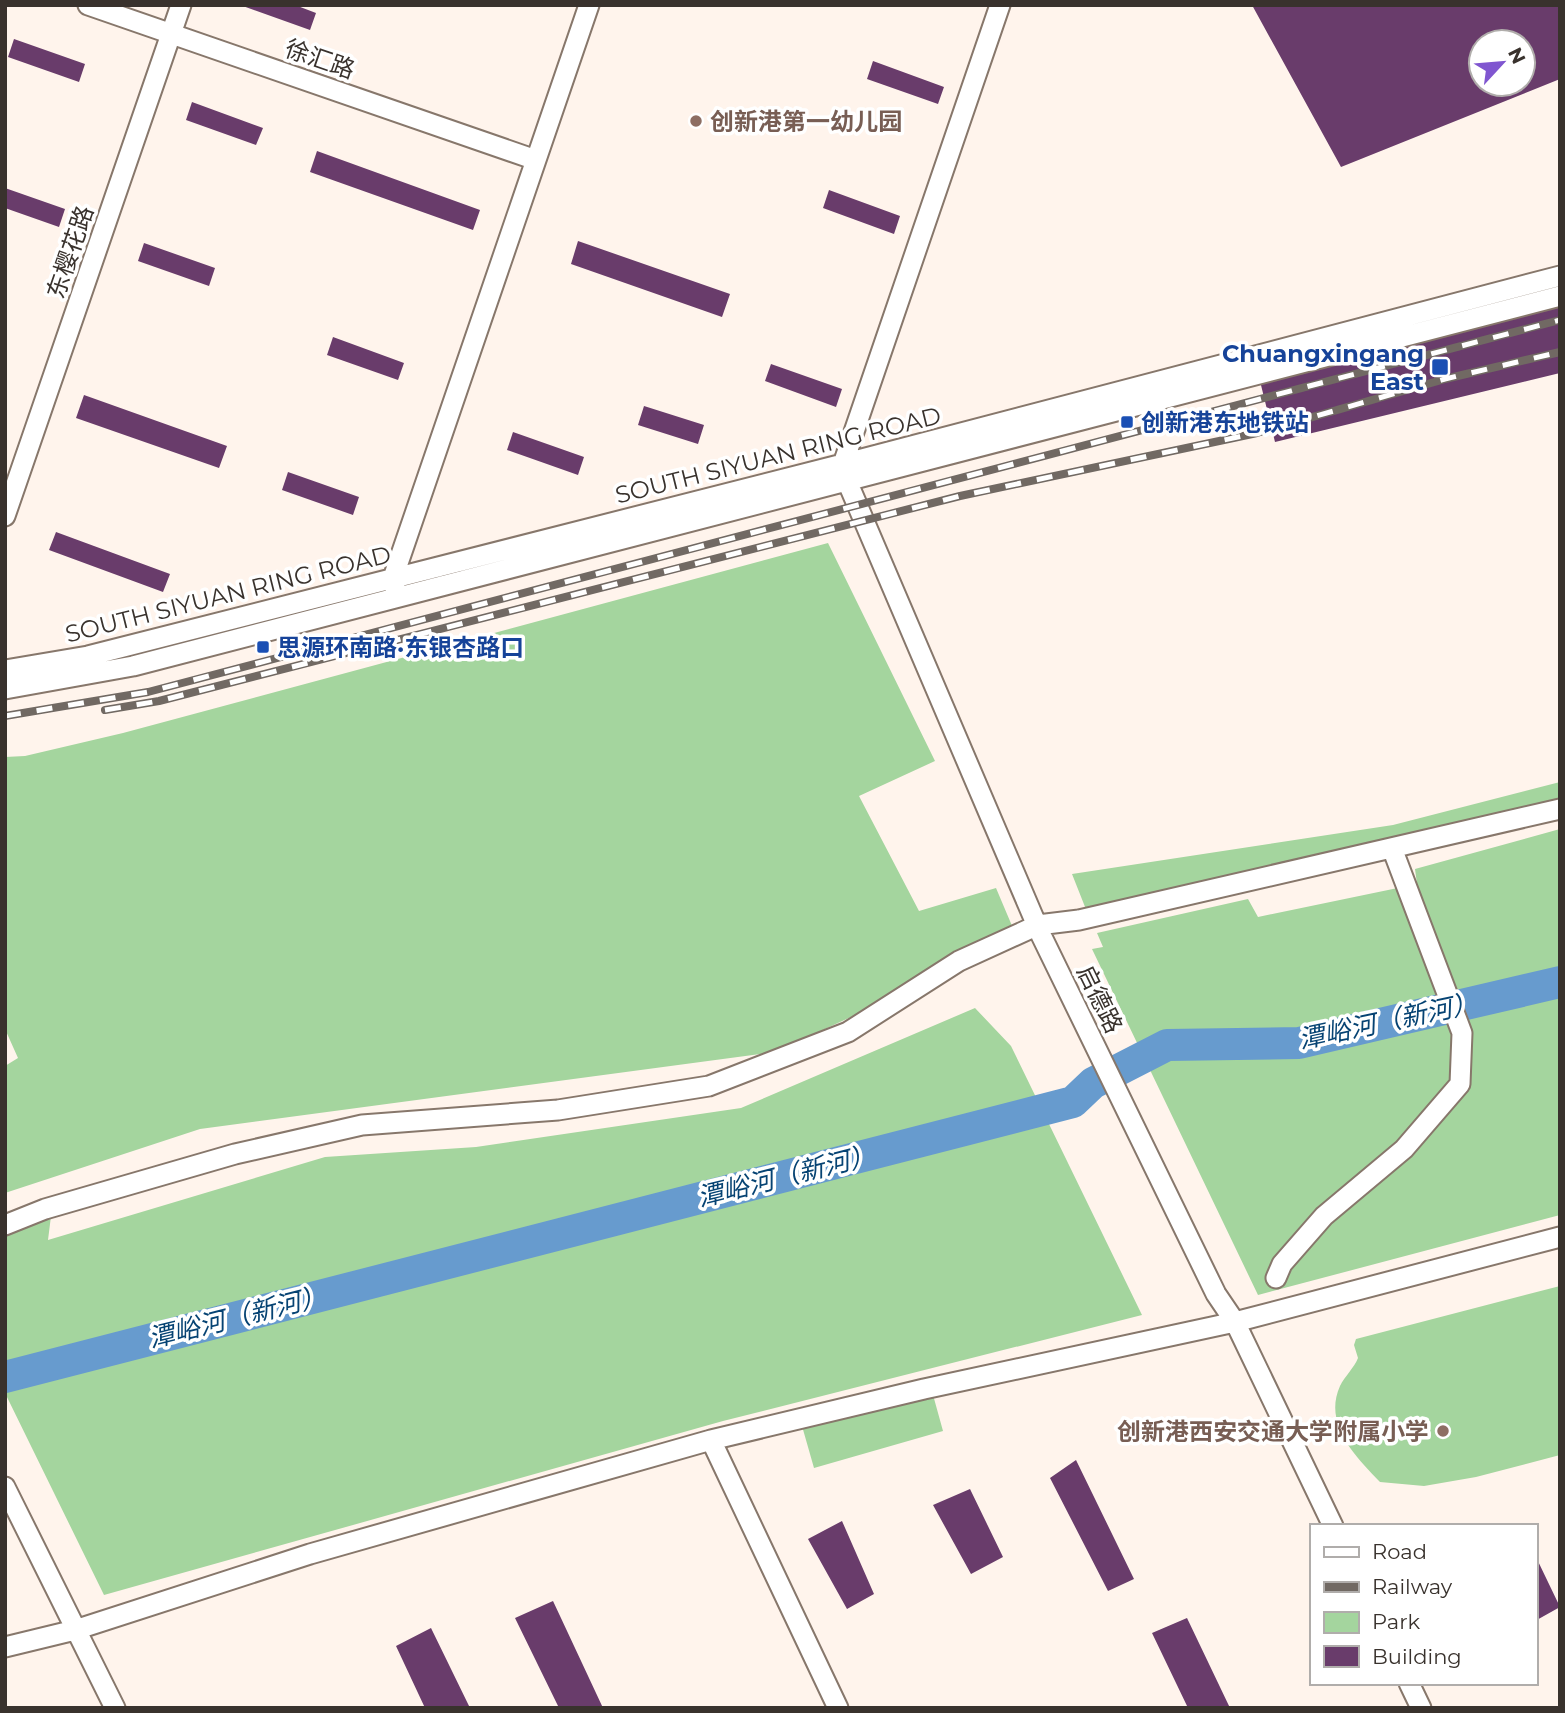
<svg xmlns="http://www.w3.org/2000/svg" width="1565" height="1713" font-family="Montserrat,'Noto Sans SC',sans-serif">
	<style>
		.green { fill: #a4d59e }
		.lines { fill: none; stroke-linecap: round; stroke-linejoin: round }
		.river { stroke: #679bce; stroke-width: 32 }
		.building { fill: #693c6b; fill-rule: evenodd }
		.minor-casing { stroke: #87776b; stroke-width: 23 }
		.minor { stroke: #fff; stroke-width: 19 }
		.rail-casing { stroke: #716963; stroke-width: 8 }
		.rail { stroke: #fff; stroke-width: 5; stroke-dasharray: 16; stroke-linecap: butt }
		.education-dot { fill: #8d6e63; stroke: #fff; stroke-width: 2.5 }
		.transit-dot { fill: #1a4fb4; stroke: #fff; stroke-width: 2.5 }
		.labels { text-anchor: middle; dominant-baseline: central; stroke-width: 7; stroke-linejoin: round; paint-order: stroke }
		.street-label { font-size: 24px; fill: #39322d; stroke: #fff }
		.education-label { font-size: 24px; font-weight: bold; fill: #785e54; stroke: #fff; text-anchor: start }
		.transit-label { font-size: 24px; font-weight: bold; fill: #164399; stroke: #fff; text-anchor: start }
		.water-label { font-size: 26px; font-style: italic; fill: #064373; stroke: #fff }
	</style>
	<rect width="100%" height="100%" fill="#fff4ec"/>
	<path class="green" d="M828,543L935,761L859,796L919,911L996,888L1018,940L775,1052L200,1129L5,1193V1066L18,1058L5,1029V757L25,756L123,733Z
		M1560,782V812L1089,917L1072,874L1393,825Z
		M1560,829V1215L1258,1295L1092,949L1103,947L1097,933L1248,899L1258,917L1417,884L1415,869Z
		M975,1008L1011,1046L1142,1315L723,1421L104,1595L5,1393V1219L53,1200L48,1240L325,1157L476,1147L741,1108Z
		M1560,1286V1455L1476,1477L1424,1486L1380,1482C1355,1456 1323,1424 1340,1386C1345,1376 1354,1368 1358,1358L1354,1345L1356,1339Z
		M930,1384L943,1431L814,1468L800,1419Z"/>
	<g class="lines">
		<path class="river" d="M5,1377L1073,1102L1093,1083L1167,1045L1299,1043L1560,982"/>
	</g>
	<path class="building" d="M240,5H295L316,13L310,30Z
		M1252,5H1560V79L1341,167ZM1481,42H1523V84H1481Z
		M14,39L85,64L79,82L8,57Z
		M873,61L944,87L938,104L867,79Z
		M192,102L263,128L256,145L186,120Z
		M317,151L480,210L473,230L310,172Z
		M5,188L65,209L59,227L5,208Z
		M829,190L900,216L894,234L823,208Z
		M578,241L730,294L722,317L571,264Z
		M144,243L215,268L209,286L138,261Z
		M1560,304V373L1275,442L1260,381Z
		M333,337L404,363L398,380L327,355Z
		M771,364L842,389L836,407L765,381Z
		M84,395L227,446L219,468L76,418Z
		M644,406L704,425L698,444L638,425Z
		M513,432L584,457L578,475L507,450Z
		M288,472L359,497L353,515L282,490Z
		M56,532L170,574L163,592L49,550Z
		M1076,1460L1134,1579L1108,1591L1050,1478Z
		M970,1489L1003,1557L971,1574L933,1505Z
		M842,1521L874,1594L847,1609L808,1539Z
		M1535,1555L1560,1607L1535,1621Z
		M553,1601L603,1708H559L515,1618Z
		M1187,1618L1230,1708H1188L1152,1633Z
		M431,1628L470,1708H425L396,1646Z"/>
	<g class="lines">
		<defs>
			<path id="minor" d="M88,5L536,160
				M1000,5L843,464L847,481L1041,935L1216,1294L1235,1322L1333,1526
				M5,516L181,5
				M395,588L393,578L589,5
				M5,670L88,656L843,464L1560,276
				M5,689L133,666L1560,296
				M5,1225L45,1209L235,1154L362,1125L558,1110L709,1086L848,1032L959,961L1038,925L1079,920L1560,809
				M1276,1278L1282,1264L1324,1216L1404,1149L1460,1084L1462,1033L1392,848
				M711,1440L838,1708
				M5,1487L115,1708
				M5,1647L75,1630L310,1554L711,1440L924,1389L1235,1322L1560,1237
				M1409,1683L1421,1708"/>
		</defs>
		<use href="#minor" class="minor-casing"/>
		<use href="#minor" class="minor"/>
		<defs>
			<path id="rail" d="M105,710L159,701L960,496L1257,433L1445,379L1560,352
				M5,716L148,692L1560,320"/>
		</defs>
		<use href="#rail" class="rail-casing"/>
		<use href="#rail" class="rail"/>
	</g>
	<g class="education-dot">
		<circle cx="696" cy="121" r="7"/>
		<circle cx="1443" cy="1431" r="7"/>
	</g>
	<g class="transit-dot">
		<rect x="1431" y="358" width="18" height="18" rx="3.5"/>
		<rect x="1120" y="415" width="14" height="14" rx="3.5"/>
		<rect x="256" y="640" width="14" height="14" rx="3.5"/>
	</g>
	<g class="labels">
		<g class="street-label">
			<text transform="translate(320 59) rotate(19)">徐汇路</text>
			<text transform="translate(70 252) rotate(-71)">东樱花路</text>
			<text transform="translate(778 455) rotate(-14)">SOUTH SIYUAN RING ROAD</text>
			<text transform="translate(228 594) rotate(-14)">SOUTH SIYUAN RING ROAD</text>
			<text transform="translate(1100 999) rotate(64)">启德路</text>
		</g>
		<g class="education-label">
			<text x="710" y="121">创新港第一幼儿园</text>
			<text x="1429" y="1431" text-anchor="end">创新港西安交通大学附属小学</text>
		</g>
		<g class="transit-label">
			<text x="1424" y="353" text-anchor="end">Chuangxingang<tspan x="1424" dy="28">East</tspan></text>
			<text x="1141" y="422">创新港东地铁站</text>
			<text x="277" y="647">思源环南路·东银杏路口</text>
		</g>
		<g class="water-label">
			<text transform="translate(1388 1021) rotate(-12)">潭峪河（新河）</text>
			<text transform="translate(786 1176) rotate(-14)">潭峪河（新河）</text>
			<text transform="translate(237 1317) rotate(-14)">潭峪河（新河）</text>
		</g>
	</g>
	<rect width="1565" height="1713" fill="none" stroke="#39322d" stroke-width="14"/>
	<rect x="1310" y="1524" width="228" height="161" fill="#ffffff" stroke="#b0adab" stroke-width="2"/>
	<rect x="1324" y="1547" width="35" height="10" fill="#ffffff" stroke="#b0adab" stroke-width="2"/>
	<text x="1372" y="1559" font-size="21" fill="#39322d">Road</text>
	<rect x="1324" y="1582" width="35" height="10" fill="#716963" stroke="#b0adab" stroke-width="2"/>
	<text x="1372" y="1594" font-size="21" fill="#39322d">Railway</text>
	<rect x="1324" y="1612" width="35" height="21" fill="#a4d59e" stroke="#b0adab" stroke-width="2"/>
	<text x="1372" y="1629" font-size="21" fill="#39322d">Park</text>
	<rect x="1324" y="1646" width="35" height="21" fill="#693c6b" stroke="#b0adab" stroke-width="2"/>
	<text x="1372" y="1664" font-size="21" fill="#39322d">Building</text>
	<g transform="translate(1502 63) rotate(64)"><circle r="33" fill="#ffffff" stroke="#b0adab" stroke-width="2"/>
	<path d="M0-5L12 26L0 18L-12 26Z" fill="#8056d0"/>
	<text y="-10" font-size="19" font-weight="bold" text-anchor="middle" fill="#39322d">N</text>
	</g>
</svg>
